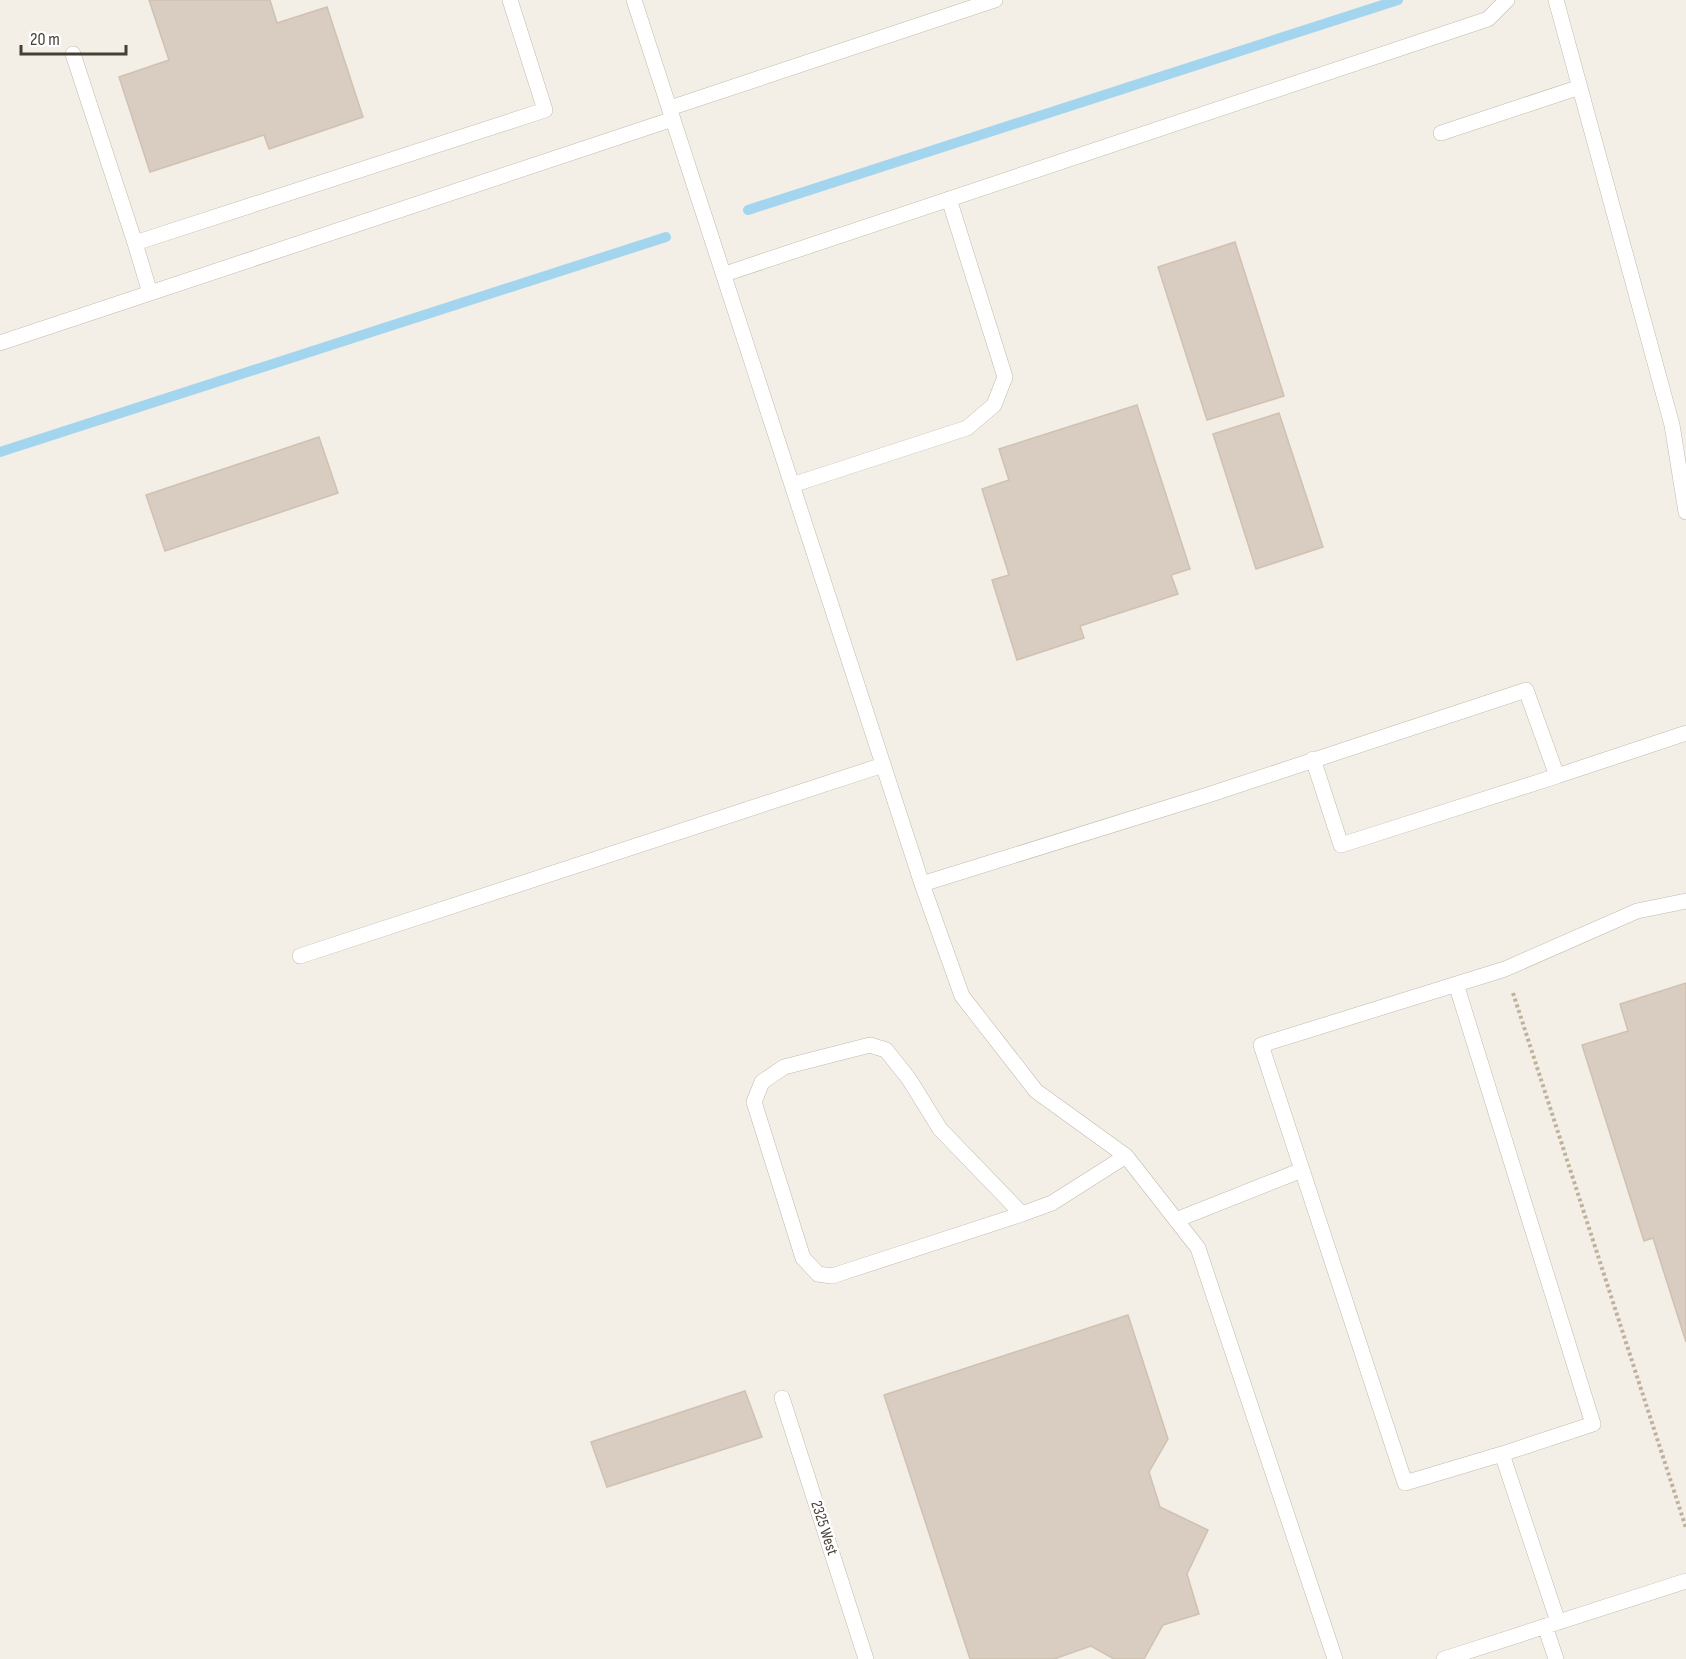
<svg xmlns="http://www.w3.org/2000/svg" width="1686" height="1659" font-family="'Sofia Sans Condensed',sans-serif">
	<style>
		.lines { fill: none; stroke-linecap: round; stroke-linejoin: round }
		.stream { stroke: #a4d5ef; stroke-width: 10 }
		.building { fill: #d8cdc0; stroke: #d0c1b0; stroke-width: 1.5 }
		.service-casing { stroke: #c2b9ad; stroke-width: 16 }
		.path { stroke: #c0b19b; stroke-width: 4; stroke-dasharray: 3 3; stroke-linecap: butt }
		.service { stroke: #fff; stroke-width: 15 }
		.labels { text-anchor: middle; dominant-baseline: central; stroke-width: 5; stroke-linejoin: round; paint-order: stroke }
		.street-label { font-size: 16px; fill: #473f36; stroke: #fff }
	</style>
	<rect width="100%" height="100%" fill="#f3efe7"/>
	<g class="lines">
		<path class="stream" d="M748,210L1398,0
			M0,452L666,237"/>
	</g>
	<path class="building" d="M149,0H270L277,23L327,7L363,117L269,149L264,135L150,172L119,77L169,60Z
		M1235,242L1284,396L1207,420L1158,267Z
		M1137,405L1190,569L1171,575L1178,594L1080,626L1084,638L1017,660L992,580L1009,575L982,489L1009,480L999,449Z
		M1279,413L1323,547L1256,569L1213,434Z
		M319,437L338,493L165,551L146,495Z
		M1686,983V1342L1653,1238L1644,1241L1582,1045L1628,1031L1620,1004Z
		M1128,1315L1168,1439L1149,1472L1160,1507L1208,1530L1187,1574L1199,1614L1163,1625L1144,1659H1114L1091,1646L1054,1659H970L884,1395Z
		M745,1391L762,1437L607,1487L591,1442Z"/>
	<g class="lines">
		<defs>
			<path id="service" d="M634,0L922,884L962,996L1036,1091L1126,1156L1198,1248L1335,1659
				M1556,0L1672,425L1686,512
				M73,54L135,243
				M670,108L995,0
				M1441,133L1580,87
				M725,274L1488,19L1507,0
				M150,293L135,243L545,110L510,0
				M0,343L673,119
				M792,485L967,428L994,405L1005,377L949,199
				M1313,759L1341,845L1557,776
				M922,884L1208,795L1526,690L1557,776L1686,733
				M300,956L883,765
				M1456,984L1593,1424L1502,1454
				M1022,1214L940,1129L909,1079L886,1050L870,1045L784,1067L762,1082L754,1102L803,1258L818,1274L832,1276L1022,1214L1052,1203L1126,1156
				M1176,1220L1302,1170
				M782,1398L866,1659
				M1558,1622L1502,1454L1405,1483L1261,1045L1505,969L1637,911L1686,901
				M1545,1626L1556,1659
				M1444,1659L1686,1581"/>
		</defs>
		<use href="#service" class="service-casing"/>
		<path class="path" d="M1513,993L1686,1528"/>
		<use href="#service" class="service"/>
	</g>
	<g class="labels">
		<g class="street-label">
			<text transform="translate(824 1528) rotate(72)">2325 West</text>
		</g>
	</g>
	<path d="M21 45v9h105v-9" fill="none" stroke="#473f36" stroke-width="3"/>
	<text x="30" y="45" font-size="18" fill="#473f36" stroke="#ffffff" stroke-width="4.5" paint-order="stroke">20 m</text>
</svg>
